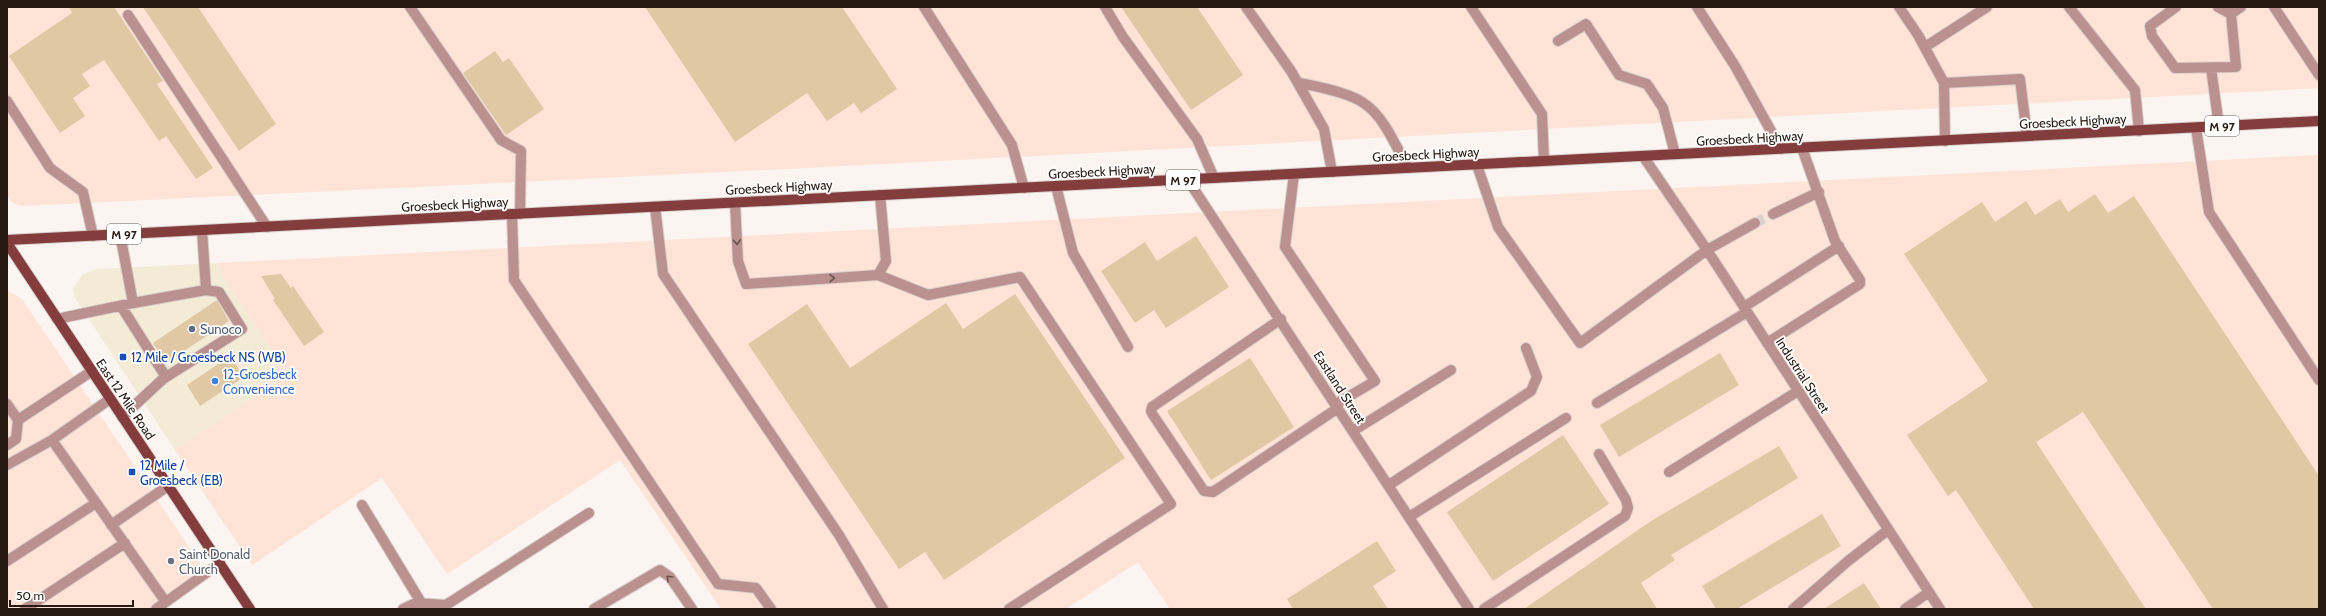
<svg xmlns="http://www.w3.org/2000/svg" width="2326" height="616" font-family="Cabin,sans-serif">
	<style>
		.commercial { fill: #f4ebd6 }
		.built { fill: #fee3d6 }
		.building { fill: #e0c8a5 }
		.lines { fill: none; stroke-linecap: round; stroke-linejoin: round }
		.minor-tunnel { stroke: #dbd3cf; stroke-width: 10; stroke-dasharray: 10 5; stroke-linecap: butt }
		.minor-casing { stroke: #d9d1cd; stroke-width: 12 }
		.major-casing { stroke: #d9d1cd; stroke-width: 12 }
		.minor { stroke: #bb918f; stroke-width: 10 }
		.major { stroke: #833d3d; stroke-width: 10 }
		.oneway { stroke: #6a504b }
		.service-dot { fill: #5c6f8a; stroke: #fff; stroke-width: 1.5 }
		.transit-dot { fill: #1a4fb4; stroke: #fff; stroke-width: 1.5 }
		.shop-dot { fill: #3f7fe0; stroke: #fff; stroke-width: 1.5 }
		.worship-dot { fill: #6b7280; stroke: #fff; stroke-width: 1.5 }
		.labels { text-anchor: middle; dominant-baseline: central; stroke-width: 3.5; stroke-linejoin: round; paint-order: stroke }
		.shield { fill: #fff; stroke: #685f5a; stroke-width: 1 }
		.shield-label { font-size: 12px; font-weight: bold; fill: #271a13 }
		.street-label { font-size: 13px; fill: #271a13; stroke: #fff }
		.service-label { font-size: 13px; fill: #4e5e75; stroke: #fff; text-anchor: start }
		.transit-label { font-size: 13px; fill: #164399; stroke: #fff; text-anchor: start }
		.shop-label { font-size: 13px; fill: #366cbe; stroke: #fff; text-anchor: start }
		.worship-label { font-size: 13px; fill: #5b616d; stroke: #fff; text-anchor: start }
	</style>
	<rect width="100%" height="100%" fill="#fbf4f0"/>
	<path class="commercial" d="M218,263L225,280L289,374L175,450L75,298L73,289L82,275L97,269Z"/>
	<path class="built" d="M7,7H2319V88L807,168L22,206L13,203L7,196Z
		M2319,155V609H1170L1138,562L1066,609H721L620,460L447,574L382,478L252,565L175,450L289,374L225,280L218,263Z
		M7,290L22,299L209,577L159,609H7Z"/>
	<path class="building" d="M69,7H114L163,81L157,84L213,168L196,179L166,136L159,141L104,60L82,74L90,86L73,98L85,116L60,133L9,56L72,13Z
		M143,7H198L276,124L239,151Z
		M645,7H842L897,89L861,113L854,103L827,121L807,93L735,142Z
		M1121,7H1197L1243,75L1191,110Z
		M495,51L503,62L509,58L544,109L506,135L463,73Z
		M2095,194L2108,213L2134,196L2319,476V609H2213L2083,412L2036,442L2146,609H2034L1956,490L1948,496L1907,435L1988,381L1904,254L1982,202L1995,222L2026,201L2035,215L2060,199L2068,212Z
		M1196,236L1229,287L1166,328L1154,310L1135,323L1101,271L1145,242L1157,261Z
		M281,274L291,288L293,286L324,332L304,346L273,300L275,299L261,276Z
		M1015,294L1125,458L944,580L925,552L899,569L748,344L807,304L850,368L946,303L963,329Z
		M217,300L229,321L166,363L153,343Z
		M1720,353L1739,385L1619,457L1600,425Z
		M230,356L244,377L200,406L187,385Z
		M1250,358L1294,427L1211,480L1167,411Z
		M1563,435L1609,504L1493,581L1447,512Z
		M1779,446L1798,478L1671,555L1675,560L1641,583L1657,609H1524L1651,521Z
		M1822,514L1841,546L1737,609H1716L1702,586Z
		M1377,541L1396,571L1373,586L1388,609H1293L1287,599Z
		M1864,583L1881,609H1824Z"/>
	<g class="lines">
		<path class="minor-tunnel" d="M1755,223L1773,214"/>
		<defs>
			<path id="minor" d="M410,7L501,140L521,151L520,214
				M924,7L1012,145L1024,188
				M1105,7L1123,37L1197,139L1214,178
				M1246,7L1291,71L1324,129L1332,172
				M1471,7L1542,114L1544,161
				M1697,7L1735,66L1781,149
				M1899,7L1918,35L1944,83L1945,141
				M2069,7L2135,90L2139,131
				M2176,7L2150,26L2152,36L2175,68L2236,67L2231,14
				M2218,7L2231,14
				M2274,7L2319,75
				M2231,14L2241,7
				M128,15L267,227
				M1558,41L1586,24L1619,75L1647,84L1663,108L1675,154
				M1925,47L1987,7
				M2211,68L2219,126
				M1297,82C1316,87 1349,92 1365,104C1385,118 1396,147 1408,168
				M1944,83L2020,79L2027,136
				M7,101L50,168L83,192L93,236
				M2196,128L2209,212L2319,380
				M1643,156L1707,250L1940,609
				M1477,165L1498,227L1580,343L1707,250L1755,223
				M1294,174L1285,247L1375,381L1336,404
				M1188,180L1469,609
				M1056,186L1073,253L1128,347
				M735,203L738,261L746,284L878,275L886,261L880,195
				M655,207L663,274L839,535L883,609
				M512,214L514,280L718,584L756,588L771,609
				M1773,214L1819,192
				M878,275L928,295L1020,277L1171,504L1009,609
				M133,303L206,290L202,230
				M121,306L166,377
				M1744,307L1839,246
				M57,319L133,303L120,234
				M1281,319L1152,407L1151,411L1153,415L1204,491L1213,492L1338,408
				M1767,343L1860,284V280L1835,241L1802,148
				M110,399L52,440L165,601
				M1597,403L1747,312
				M7,404L18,420L92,371
				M122,417L163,379L242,329L219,292L206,290
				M1353,431L1451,370
				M7,445L16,439L18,420
				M7,465L52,440
				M1669,472L1798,391
				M1389,485L1531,391L1537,377L1526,348
				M362,505L422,604
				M1409,517L1566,418
				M111,525L168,486
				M7,561L96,503
				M25,609L125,543
				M156,609L220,563
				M403,609L416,603L446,605L589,513
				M594,609L660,570L670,577L692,609
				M1484,609L1625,516L1628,508L1626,500L1599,454
				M1793,609L1848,561L1888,530
				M1905,609L1929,592"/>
			<path id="major" d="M7,240L2319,121
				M7,243L250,609"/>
		</defs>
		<use href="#minor" class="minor-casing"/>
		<use href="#major" class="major-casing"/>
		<use href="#minor" class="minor"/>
		<use href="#major" class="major"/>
	</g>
	<defs><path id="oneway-chevron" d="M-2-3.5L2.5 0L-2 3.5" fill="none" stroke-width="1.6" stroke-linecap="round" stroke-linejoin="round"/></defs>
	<g class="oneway">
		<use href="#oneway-chevron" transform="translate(737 242) rotate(87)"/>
		<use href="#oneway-chevron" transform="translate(832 278) rotate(-4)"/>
		<use href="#oneway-chevron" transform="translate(669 578) rotate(-135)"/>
	</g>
	<circle class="service-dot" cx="192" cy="329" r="4"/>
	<g class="transit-dot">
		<rect x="119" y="353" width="8" height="8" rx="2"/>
		<rect x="128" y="468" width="8" height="8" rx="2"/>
	</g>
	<circle class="shop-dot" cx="215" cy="381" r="4"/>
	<circle class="worship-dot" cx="171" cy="561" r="4"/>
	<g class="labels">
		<g class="shield">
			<rect x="2205" y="116" width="34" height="20" rx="3"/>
			<rect x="1166" y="170" width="34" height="20" rx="3"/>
			<rect x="107" y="224" width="34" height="20" rx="3"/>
		</g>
		<g class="shield-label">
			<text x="2222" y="126">M 97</text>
			<text x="1183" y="180">M 97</text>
			<text x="124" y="234">M 97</text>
		</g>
		<g class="street-label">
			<text transform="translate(2073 121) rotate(-3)">Groesbeck Highway</text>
			<text transform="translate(1750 138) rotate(-3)">Groesbeck Highway</text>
			<text transform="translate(1426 154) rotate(-3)">Groesbeck Highway</text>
			<text transform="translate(1102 171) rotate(-3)">Groesbeck Highway</text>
			<text transform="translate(779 187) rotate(-3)">Groesbeck Highway</text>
			<text transform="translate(455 204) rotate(-3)">Groesbeck Highway</text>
			<text transform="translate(1803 375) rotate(57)">Industrial Street</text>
			<text transform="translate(1340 387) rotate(57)">Eastland Street</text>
			<text transform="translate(126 399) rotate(56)">East 12 Mile Road</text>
		</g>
		<g class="service-label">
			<text x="200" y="329">Sunoco</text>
		</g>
		<g class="transit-label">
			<text x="131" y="357">12 Mile / Groesbeck NS (WB)</text>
			<text x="140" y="465">12 Mile /<tspan x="140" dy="15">Groesbeck (EB)</tspan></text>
		</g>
		<g class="shop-label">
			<text x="223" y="374">12-Groesbeck<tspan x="223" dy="15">Convenience</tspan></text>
		</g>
		<g class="worship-label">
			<text x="179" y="554">Saint Donald<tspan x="179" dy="15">Church</tspan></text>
		</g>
	</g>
	<rect width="2326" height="616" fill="none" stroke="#271a13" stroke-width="16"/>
	<path d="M10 600v6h123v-6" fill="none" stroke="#271a13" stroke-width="2"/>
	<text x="16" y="600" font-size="12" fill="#271a13" stroke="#ffffff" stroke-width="3" paint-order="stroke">50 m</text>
</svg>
